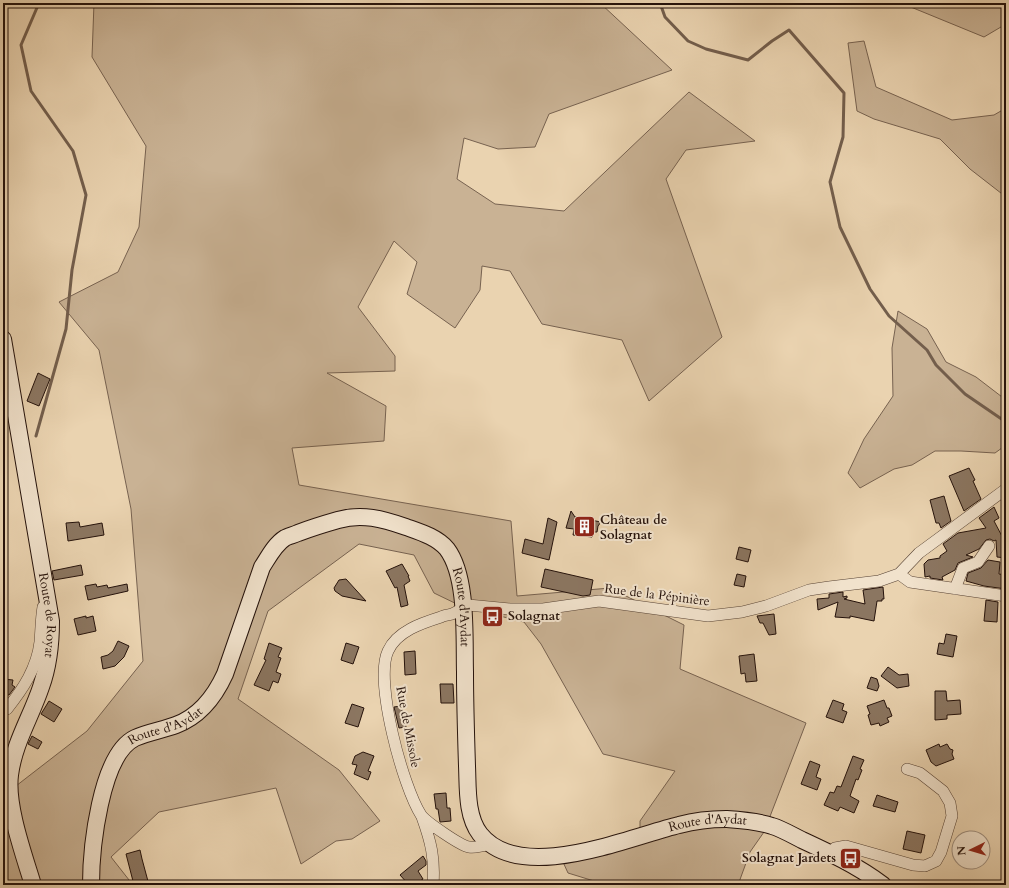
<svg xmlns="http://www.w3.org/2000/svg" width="1009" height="888" font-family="Cardo,serif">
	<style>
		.green { fill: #c9b294; stroke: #776250 }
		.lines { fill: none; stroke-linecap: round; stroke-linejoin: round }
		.stream { stroke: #735e4c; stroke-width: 3 }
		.building { fill: #8b7661; stroke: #25120b }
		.street-casing { stroke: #564234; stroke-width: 12 }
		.secondary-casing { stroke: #25120b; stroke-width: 18 }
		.street { stroke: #f1e2cc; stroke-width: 11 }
		.secondary { stroke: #f1e2cc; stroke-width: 16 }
		.labels { text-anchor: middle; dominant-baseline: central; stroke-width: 4; stroke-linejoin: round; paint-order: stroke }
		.poi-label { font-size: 13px; font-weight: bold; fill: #25120b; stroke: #f1e2cc; text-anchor: start }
		.street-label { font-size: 13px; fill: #25120b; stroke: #f1e2cc }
	</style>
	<rect width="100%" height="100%" fill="#ead3b0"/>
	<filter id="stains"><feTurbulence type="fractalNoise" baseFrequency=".005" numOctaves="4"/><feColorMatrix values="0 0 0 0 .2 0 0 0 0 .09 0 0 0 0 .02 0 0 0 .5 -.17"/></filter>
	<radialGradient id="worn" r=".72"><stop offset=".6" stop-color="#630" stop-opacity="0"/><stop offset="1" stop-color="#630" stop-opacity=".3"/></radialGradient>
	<path class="green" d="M94,3H600L672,70L549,114L535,147L498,149L464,138L457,179L495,204L564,211L689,92L755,141L686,150L666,179L722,337L649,401L622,340L542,324L510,271L482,266L480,290L455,328L407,294L417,262L394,241L358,307L395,356V371L327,373L386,406L384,441L292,448L299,485L511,521L517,596L610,588L684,625L680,669L806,723L764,832L750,852L738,885H607L568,873L563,862L640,842V821L675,771L603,754L541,644L524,622L463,607L434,593L414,555L359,544L268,611L238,699L339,770L380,821L352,839L336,841L301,864L276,788L159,812L111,857L133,885H3V796L87,731L143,661L131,509L99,350L59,302L118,272L139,227L146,146L92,57Z
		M901,3H1006V24L984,37Z
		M864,41L876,87L952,120L994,115L1006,108V197L970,169L940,139L874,119L857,111L848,43Z
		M898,311L927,329L946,362L976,377L1006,400V445L995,453L961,451H935L912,465L894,469L860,488L848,473L864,439L893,396L892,348Z"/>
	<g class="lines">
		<path class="stream" d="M660,3L665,17L688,41L706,49L748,60L772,41L789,30L844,93L843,137L830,182L840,227L870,289L889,316L927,350L936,365L965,394L1003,420L1006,425
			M36,436L66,329L72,270L86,195L73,151L31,91L21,45L39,3
			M3,853L5,871L3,881"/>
	</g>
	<path class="building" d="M38,373L50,379L39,406L27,401Z
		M969,468L975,480L973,481L981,499L964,511L949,476Z
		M944,496L951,521L941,528L939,523H936L930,500Z
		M994,507L999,518L994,521L1004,540H1006V558L997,557L996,540L994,541L990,539L986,540L979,549L966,555L973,557L958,563L955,570L942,577L943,580L930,578V576L925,577L924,564L928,560L940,558V556L947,551L943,544L958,533L986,528L979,518Z
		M571,511L575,517L601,522L598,526L597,532H593L592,537L573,535L574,529L566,528Z
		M548,518L557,522L549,560L522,553L525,539L543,544Z
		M79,522L80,527L102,523L104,535L68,541L66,523Z
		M739,547L751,550L748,562L736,559Z
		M988,560L1000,562L999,574L1006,575V589L984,586L966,581L968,573L981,568Z
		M402,564L409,576H408L410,581L404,585L408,605L401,607L397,587L395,588L386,571Z
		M81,565L83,575L54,580L52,571Z
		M545,569L593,580L590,595L583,596L541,587Z
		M737,574L746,576L744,587L734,585Z
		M346,579L366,601L342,596L335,591L334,588L339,580Z
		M96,584L97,587L107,585L108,588L127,584L128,591L88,600L85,586Z
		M883,587L884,599H882V601H877L874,621L850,616V618L835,617L838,602L818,610L817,599L829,598V594L843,592V597L847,596V598L844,599L865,604L863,590Z
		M986,600L998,602L997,622L984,621Z
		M774,614L776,634L769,635L763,623H760L757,616Z
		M86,616V618L93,616L96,631L78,635L74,619Z
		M946,634L957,636L953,657L937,654L939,643L944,644Z
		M118,641L129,646L124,657L115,666L103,669L101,657L108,655L113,651Z
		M269,643L282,648L278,657L281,658L276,672L281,674L278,683L273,681L269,691L254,685L266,660L264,659Z
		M346,643L359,647L353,664L341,660Z
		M415,651L416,674L405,675L404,652Z
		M754,654L757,681L746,682L745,673L741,674L739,656Z
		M888,667L899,675L908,674L909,686L897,688L881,676Z
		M871,677L877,679L879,686L877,691L867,688Z
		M3,679L13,680L12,685L15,687L9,695L3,694Z
		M440,684H453L454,703H441Z
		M935,691H946L947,701L960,700L961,714L947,715V719L935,720Z
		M833,700L844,704L842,710L847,712L843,723L826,717Z
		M884,700L887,708H889L892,716L887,718L889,722L880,726L879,723L871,725L868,715L870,714L867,706Z
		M49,701L62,709L54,722L41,714Z
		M352,704L364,708L358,727L345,723Z
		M401,706L406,727L399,728L394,707Z
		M32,736L42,742L38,749L28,744Z
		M939,744L940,747L947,744L950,749L953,750L952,754L954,759L936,766L931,762L926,750Z
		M363,752L374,756L368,771L371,772L368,780L354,774L357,765L352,764L355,756Z
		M853,756L864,760L860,769L862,770L858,780L856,779L850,796L859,801L854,813L840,807L838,811L824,805L830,792L834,793L837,786L841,787Z
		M810,761L820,765L816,777L821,779L817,790L801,784Z
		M446,793L447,808H450L451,821L440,822L438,809H436L434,794Z
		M877,795L898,802L895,812L873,806Z
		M907,831L925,835L921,853L903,849Z
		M140,850L142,859L149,885H134L126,854Z
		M423,856L426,861V865L418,871L423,879L414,885H409L400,875Z"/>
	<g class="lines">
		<defs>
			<path id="street" d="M899,574L910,582L1006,596
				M955,589L963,568L978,562L989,546
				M3,710L7,709C23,689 37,668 40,642C41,630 41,619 43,607L49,605
				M422,817C431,842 435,858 433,885
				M490,844C483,846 476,848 469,847C461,846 426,822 421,815C403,787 374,681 388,651C397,631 422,623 441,617C444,615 449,615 452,614C458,612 462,607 468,605L510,609H543L599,601L708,616L742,612L766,606L809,590L829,587L879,581L899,574L919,553L1006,489
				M830,853L835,848L846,846L913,865L925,866L936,861L941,852L952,816L950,803L943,791L920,773L907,769"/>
			<g id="secondary">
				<path id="s1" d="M3,339L51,621C51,644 49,665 41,687C31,717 14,743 10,775C6,806 24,855 33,885"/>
				<path id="s2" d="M91,885C91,850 100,755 135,738C148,732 163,730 176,725C200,716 215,696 225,674L262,567C268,558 275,544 285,538C288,536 294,535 298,533C311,528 324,524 338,520C362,513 383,519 406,527C420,532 437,537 447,549C468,577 464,638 465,672C465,703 466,735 467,766C468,787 466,816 480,834C520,885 629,837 679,825C694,821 710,819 726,819C741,820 757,821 772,826C782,829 792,835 802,840C830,853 858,866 883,885"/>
			</g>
		</defs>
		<use href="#street" class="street-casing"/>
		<use href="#secondary" class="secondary-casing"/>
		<use href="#street" class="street"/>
		<use href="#secondary" class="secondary"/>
	</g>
	<defs>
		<symbol id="building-square" viewBox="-11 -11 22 22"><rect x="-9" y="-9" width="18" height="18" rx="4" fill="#8f2418" stroke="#f1e2cc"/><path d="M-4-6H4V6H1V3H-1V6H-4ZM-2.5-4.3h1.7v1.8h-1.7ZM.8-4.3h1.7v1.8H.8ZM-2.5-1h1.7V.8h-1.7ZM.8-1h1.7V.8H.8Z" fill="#fff"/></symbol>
		<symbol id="bus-square" viewBox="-11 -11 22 22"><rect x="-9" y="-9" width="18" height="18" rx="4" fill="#8f2418" stroke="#f1e2cc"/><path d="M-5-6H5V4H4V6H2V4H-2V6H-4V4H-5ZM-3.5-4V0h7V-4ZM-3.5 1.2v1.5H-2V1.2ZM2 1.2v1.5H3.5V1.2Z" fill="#fff"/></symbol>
	</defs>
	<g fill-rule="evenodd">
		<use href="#building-square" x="572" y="514" width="25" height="25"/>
		<use href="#bus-square" x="480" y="604" width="25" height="25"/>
		<use href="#bus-square" x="838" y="846" width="25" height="25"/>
	</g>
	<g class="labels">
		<g class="poi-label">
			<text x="600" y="520">Château de<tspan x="600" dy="15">Solagnat</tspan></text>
			<text x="508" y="616">Solagnat</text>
			<text x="836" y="858" text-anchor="end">Solagnat Jardets</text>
		</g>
		<g class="street-label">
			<text transform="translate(657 595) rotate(7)">Rue de la Pépinière</text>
			<text stroke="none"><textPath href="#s2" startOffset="658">Route d'Aydat</textPath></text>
			<text stroke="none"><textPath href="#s1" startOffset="280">Route de Royat</textPath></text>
			<text stroke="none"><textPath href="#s2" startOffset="191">Route d'Aydat</textPath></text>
			<text transform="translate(408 727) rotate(79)">Rue de Missole</text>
			<text stroke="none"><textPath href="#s2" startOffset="1126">Route d'Aydat</textPath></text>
		</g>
	</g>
	<rect width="1009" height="888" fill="none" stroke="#ead3b0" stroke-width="16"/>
	<rect x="4" y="4" width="1001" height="880" fill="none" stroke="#25120b" stroke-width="2"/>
	<rect x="8" y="8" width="993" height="872" fill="none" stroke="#25120b"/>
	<g transform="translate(971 850) rotate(265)"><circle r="19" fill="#f1e2cc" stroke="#9f8f7f"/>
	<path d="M0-3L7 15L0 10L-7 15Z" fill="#8f2418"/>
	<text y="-6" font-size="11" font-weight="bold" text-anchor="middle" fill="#25120b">N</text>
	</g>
	<rect width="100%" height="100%" filter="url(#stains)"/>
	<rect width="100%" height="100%" fill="url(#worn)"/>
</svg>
